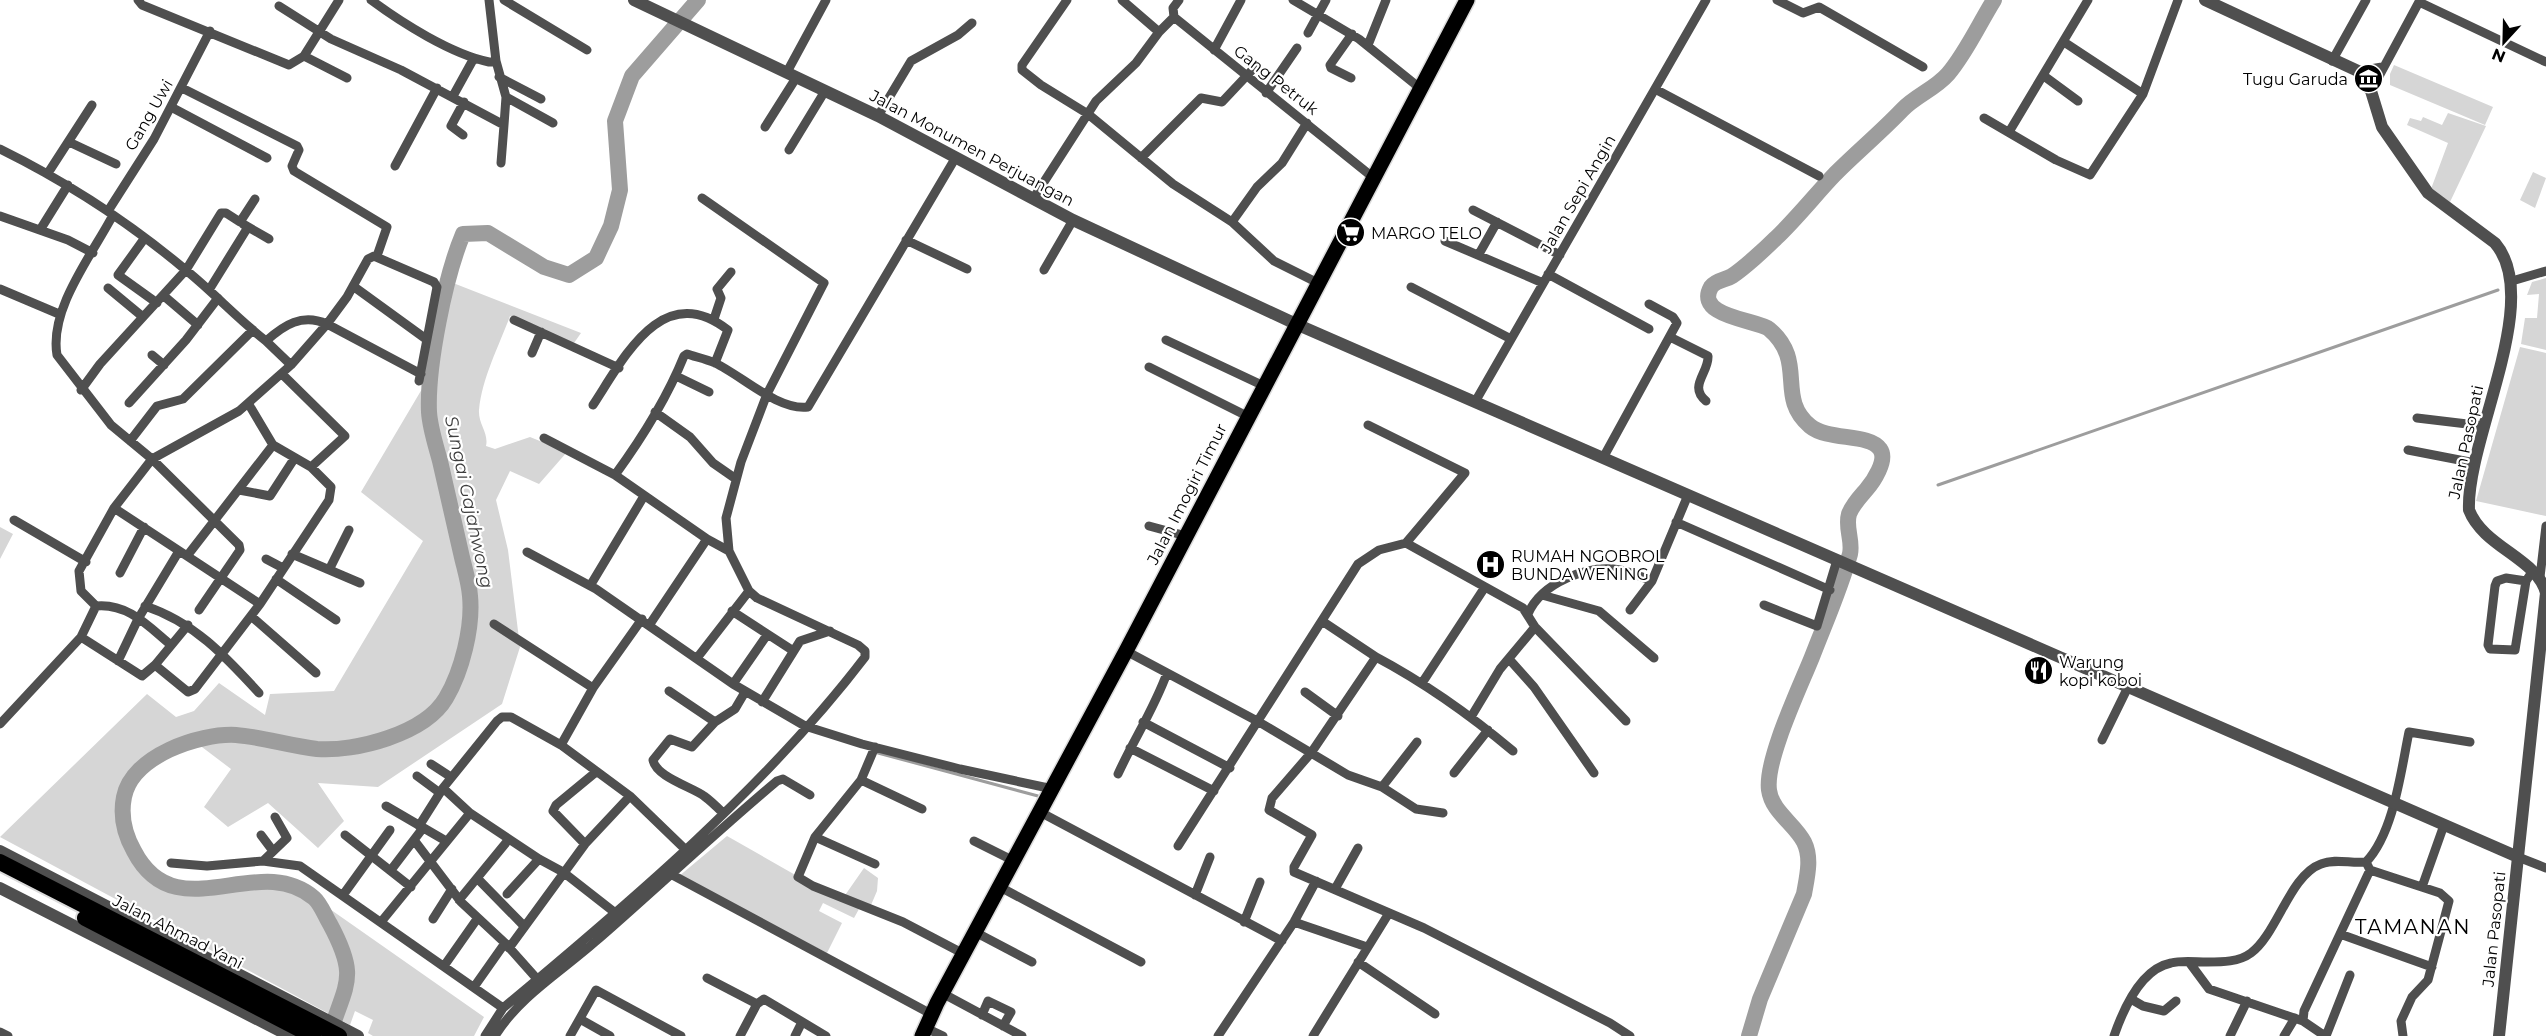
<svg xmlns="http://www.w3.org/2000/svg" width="2546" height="1036" font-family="Montserrat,sans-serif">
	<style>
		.green { fill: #d6d6d6 }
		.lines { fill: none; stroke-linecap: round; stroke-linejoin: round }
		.stream { stroke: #9d9d9d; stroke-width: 3 }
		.river { stroke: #9d9d9d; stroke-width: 16 }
		.primary-casing { stroke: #dbdbdb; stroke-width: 18 }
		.trunk-casing { stroke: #dbdbdb; stroke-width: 20 }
		.minor { stroke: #4f4f4f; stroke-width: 9 }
		.tertiary { stroke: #4f4f4f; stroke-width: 12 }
		.primary { stroke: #000; stroke-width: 15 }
		.trunk { stroke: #000; stroke-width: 16 }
		.labels { text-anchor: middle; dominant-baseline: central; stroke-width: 4.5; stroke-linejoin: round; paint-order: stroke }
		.poi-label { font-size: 16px; fill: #000; stroke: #fff; text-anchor: start }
		.street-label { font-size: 16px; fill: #000; stroke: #fff }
		.water-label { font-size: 18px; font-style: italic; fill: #3e3e3e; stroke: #fff }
		.quarter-label { font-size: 20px; letter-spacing: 1.5px; fill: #000; stroke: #fff }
	</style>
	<rect width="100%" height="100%" fill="#fff"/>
	<path class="green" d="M2394,65L2493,107L2485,125L2390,85V74Z
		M2448,113L2486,126L2450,202L2431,189L2448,143L2407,125L2410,118L2421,121L2423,117L2442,125Z
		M2533,172L2546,178L2535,208L2520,200Z
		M2546,278V350L2521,344L2525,318H2537L2539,294L2527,295L2532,282Z
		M448,281L581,333L574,343L510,316C499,346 482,378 479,410C478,424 489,433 486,446L495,449L530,437L567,452L539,484L510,471L496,500L508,550L520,647L502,704L378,787L318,783L344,821L318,848L268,803L228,827L204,807L231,769L194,741L133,776L122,813L126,836L172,888L193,889L255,883L317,900L484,1017L474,1036H373L368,1033L373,1020L355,1011L350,1025L0,837L147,694L176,717L194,711L219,683L265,715L270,694L334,691L423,541L361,492L435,367Z
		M2520,347L2546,353V516L2476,501Z
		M0,527L13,534L0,559Z
		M727,836L841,901L864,868L878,878L877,891L868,912L859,909L854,918L823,903L819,911L842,923L827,953L678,877Z"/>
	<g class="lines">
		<path class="stream" d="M1938,485L2498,290
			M878,753L1038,796"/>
		<path class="river" d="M329,1036C346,982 359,978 330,924C325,916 321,904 314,898C258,850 176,932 134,851C125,835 120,817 124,797C132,756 199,733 236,735C262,737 290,746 317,749C355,752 425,734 446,698C462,671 473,627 470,596C469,582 464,567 461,553C454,522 447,492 440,461C436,446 430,428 429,412C427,366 445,277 463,234L488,233L544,267L569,275L596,258L611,226L620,190L615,121L632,76L698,0
			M1749,1036L1760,999L1804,894C1807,877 1812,858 1804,842C1794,823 1772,812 1769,790C1765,760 1800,687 1812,657C1825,623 1840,590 1850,554C1853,540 1845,528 1849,514C1853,504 1859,498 1866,490C1873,482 1888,460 1880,449C1869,433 1828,441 1810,426C1775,397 1808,362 1769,329C1758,320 1694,317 1711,287C1716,280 1726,280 1732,276C1744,268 1765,249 1776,238C1797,218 1815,195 1835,174C1857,152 1881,132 1902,110C1915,96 1935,89 1948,74C1966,53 1979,24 1994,0"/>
		<defs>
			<path id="primary" d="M922,1036L937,1003L1126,651L1467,0"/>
			<path id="trunk" d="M0,862L339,1036
				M85,918L313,1036"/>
		</defs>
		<use href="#primary" class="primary-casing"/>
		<use href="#trunk" class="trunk-casing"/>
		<path class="minor" d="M138,0L142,5L289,65L304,56L339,0
			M371,0C402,23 451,54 489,62L496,61L489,0
			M504,0L587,50
			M1067,0L1022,65V70L1041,85L1088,114L1173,184L1232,222L1274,261L1318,283
			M1122,0L1159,32
			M1179,0L1173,8L1174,17L1375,179
			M1293,0L1359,39L1421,89
			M1777,0L1803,13L1819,7L1923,67
			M2419,2L2546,62
			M279,6L331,39L401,70L504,125L501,163
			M1308,33L1326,0
			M2064,42L2143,94
			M1368,45L1386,0
			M1214,50L1241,0
			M304,56L347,78
			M496,61L506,97L504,125
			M2332,61L2366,0
			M2358,71L2382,67
			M787,72L826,0
			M2044,76L2078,101
			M499,77L541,99
			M1351,78L1331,68L1330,65L1352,34
			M182,88L297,146L299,150L292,166L294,171L387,227L377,256
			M1655,89L1819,176
			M2371,91L2420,0
			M1266,93L1297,48
			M453,96L474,58
			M506,97L553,123
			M171,107L267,158
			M878,116L911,61L958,35L972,23
			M1984,118L2056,160L2090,175L2143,94L2178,0
			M765,127L796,78
			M2009,132L2088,0
			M463,135L451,126L464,102
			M69,142L116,164
			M0,149C67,182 130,223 187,271C214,293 238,319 266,341C284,325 302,313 327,324L347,297L368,259L374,256L434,282L437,287L419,381
			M789,150L825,91
			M1141,158L1201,98L1222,102L1254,68
			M395,166L437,88
			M48,173L92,105
			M1033,199L1096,101L1136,63L1159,32L1174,17
			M1473,210L1560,255
			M108,211L154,139L210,31
			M113,215C92,255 49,309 57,355L111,425L152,459L239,545L240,550L199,610
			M0,216L68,240L93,253
			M1232,222L1257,187L1282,163L1307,123
			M243,224L269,239
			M40,230L68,185
			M144,239L118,275L157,303
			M906,240L967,269
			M1445,241L1543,283
			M1479,254L1497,222
			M1044,270L1073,220
			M1548,274L1649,329
			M2512,281L2546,271
			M353,286L426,339
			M1411,287L1511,339
			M108,288L143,317
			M0,289L59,314
			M209,290L248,227
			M164,296L198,325
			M714,319L721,298L717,289L731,272
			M514,320L619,368
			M1670,337L1708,356C1709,373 1688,386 1706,401
			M1166,340L1264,386
			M266,341L291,365
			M532,353L541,332
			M152,355L164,365
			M1149,367L1247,416
			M282,374L345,436L311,467
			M676,376L709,392
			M81,390L100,364L186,270L221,213H226L240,222L255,199
			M1475,402L1706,0
			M129,403L186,340L218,298
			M248,403L273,445
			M593,405C624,358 662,279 728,330L715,363
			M655,412L690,437L713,463L736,479
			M2417,418L2484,426
			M544,438L615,475
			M130,441L157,406L183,399L253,330
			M2408,450L2475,463
			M1603,458L1677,323L1673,317L1649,304
			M239,490L270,496L294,459
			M114,508L260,604
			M14,520L86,562
			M1676,522L1830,590
			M1149,526L1186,536
			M707,539L729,551
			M1406,543L1523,608L1535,627
			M527,552L596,589L733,684L805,726L862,744L960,769L1053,789
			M292,554L360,583
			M266,559L283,568
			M329,570L349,530
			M120,573L144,527
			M2540,577L2546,526
			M276,579L336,620
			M2526,581L2515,650L2490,649L2488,645L2495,586L2497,581L2506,578L2526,581L2532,572
			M590,586L644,496
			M1542,595L1599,611L1654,658
			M1764,605L1817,626L1837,560
			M96,606C128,603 148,626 171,645
			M145,606C194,622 225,656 259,693
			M1630,610L1652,581
			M732,611L792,650
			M1528,614C1541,583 1588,564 1620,570C1631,572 1642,577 1652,581L1688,495
			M251,616L316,673
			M1322,621L1376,657
			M494,624L593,688
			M650,624L707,539L615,475C642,438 667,398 684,356L687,354C696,357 706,359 715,363C741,375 778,411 808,407L956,157
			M81,637L142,676L155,665L188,625
			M1126,651L1259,722L1348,775L1382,787L1416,809L1443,813
			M697,658L749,591
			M1509,659L1534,687L1594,773
			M118,661L138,619L179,551
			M155,665L188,692L195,689L260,604L329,500L331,487L311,467L273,445L187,556
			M1422,683L1485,587
			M733,684L767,635
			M669,691L715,722
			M1305,692L1338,716
			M762,702L800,641L830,631
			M1471,717L1500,669L1535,627L1626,721
			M1143,722L1230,768
			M0,724L81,637L96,606L81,591L79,571L114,508L152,459L239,411L291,365L327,324L421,374
			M2102,740L2128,687
			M561,745L593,688L642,619
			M875,747L861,780L815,837L798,877L813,886L903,922L964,954
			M1130,748L1214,791
			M1513,751C1470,715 1425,683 1376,657L1311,753L1272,798L1269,810L1312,835L1294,867V872L1424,928L1610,1023L1630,1036
			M431,764L451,777
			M1454,773L1488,730
			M1118,774C1134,739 1154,709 1167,673
			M417,776L440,793
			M861,780L922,809
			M1382,787L1417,742
			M443,788L470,813L539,859L563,872L618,915
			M386,806L446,841
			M1040,812L1282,941
			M723,813C717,807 711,801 704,796C692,787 656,777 653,760L670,739L692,747L715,722L735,709L745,692
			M419,826L443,788L497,721L502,717H511L561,745L630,796L688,852
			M261,835L273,851
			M345,835L411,887
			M815,837L875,864
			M414,840L461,902L505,943L538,980
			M974,841L1014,861
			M585,844L553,811L556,805L596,772
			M1178,846L1358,564L1379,550L1406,543L1465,473L1368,425
			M2518,857L2546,868
			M263,861L287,838L275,817
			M2366,862L2370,870L2440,893L2449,901L2428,980L2412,997L2401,1021L2403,1036
			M171,863L207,866L263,861L300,866L503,1008
			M391,870L423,828
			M665,871L933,1015
			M477,878L524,926
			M1000,887L1141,962
			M2422,887L2444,825
			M1335,889L1358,848
			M507,894L539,859
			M343,895L390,830
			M1195,895L1210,857
			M459,900L509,839
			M433,919L452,889
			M381,922L470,813
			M1244,922L1260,882
			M1294,922L1367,947
			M975,932L1032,962
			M2340,934L2432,967
			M509,948L585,844L630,796
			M1358,962L1435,1014
			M2189,962L2209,989L2303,1021L2325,1036
			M444,966L477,919
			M707,978L757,1004
			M474,987L505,943
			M942,993L1022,1036
			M2131,999L2143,1006L2164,1011L2176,1001
			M982,1015L988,1001L1011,1012L1003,1026
			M580,1019L610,1036
			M2303,1021L2304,1011L2370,870
			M926,1028L943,1036
			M0,1032L8,1036
			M485,1036L503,1008C628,904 766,787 865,657V651L858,645L757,598L749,591L729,551L726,518L741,462L767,394L824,283L702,198
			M495,1036C519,997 561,972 595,942C656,889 715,833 777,781L783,779L810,795
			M570,1036L596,990L681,1036
			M740,1036L757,1004L764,999L826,1036
			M795,1036L802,1022
			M1218,1036L1294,922L1316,881
			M1313,1036L1389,913
			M2114,1036C2123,1010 2141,969 2171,963C2182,960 2196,962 2207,962C2222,962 2239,962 2251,953C2277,934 2290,875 2321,864C2336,858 2351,864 2366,862C2394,833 2401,770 2409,732L2470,742
			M2230,1036L2247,1001
			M2284,1036L2295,1018
			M2326,1036L2350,975"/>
		<path class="tertiary" d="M634,0L878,116L1073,220L1296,324L2518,857
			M2205,0L2358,71L2371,91L2382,127L2428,193L2495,243C2544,300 2466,439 2469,510C2483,547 2538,559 2546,593L2499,1036
			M0,851L358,1036
			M0,888L290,1036"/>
		<use href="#primary" class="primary"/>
		<use href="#trunk" class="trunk"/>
	</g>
	<defs>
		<symbol id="museum-disc" viewBox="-11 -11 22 22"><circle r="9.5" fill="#000" stroke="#fff"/><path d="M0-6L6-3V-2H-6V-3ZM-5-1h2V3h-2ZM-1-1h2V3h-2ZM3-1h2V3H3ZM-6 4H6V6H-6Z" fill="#fff"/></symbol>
		<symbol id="supermarket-disc" viewBox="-11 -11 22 22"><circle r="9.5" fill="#000" stroke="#fff"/><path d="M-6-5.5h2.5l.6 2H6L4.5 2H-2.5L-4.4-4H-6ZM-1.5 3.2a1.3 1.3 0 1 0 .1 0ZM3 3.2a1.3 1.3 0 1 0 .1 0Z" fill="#fff"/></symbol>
		<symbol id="hospital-disc" viewBox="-11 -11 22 22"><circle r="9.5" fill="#000" stroke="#fff"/><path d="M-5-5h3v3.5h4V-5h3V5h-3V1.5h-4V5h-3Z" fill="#fff"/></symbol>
		<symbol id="restaurant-disc" viewBox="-11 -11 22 22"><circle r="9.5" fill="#000" stroke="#fff"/><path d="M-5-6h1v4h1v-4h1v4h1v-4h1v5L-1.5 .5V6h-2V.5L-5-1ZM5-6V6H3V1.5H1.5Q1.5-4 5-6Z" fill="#fff"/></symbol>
	</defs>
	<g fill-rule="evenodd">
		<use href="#museum-disc" x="2352" y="62" width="33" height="33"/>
		<use href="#supermarket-disc" x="1334" y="216" width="33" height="33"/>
		<use href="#hospital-disc" x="1474" y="548" width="33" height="33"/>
		<use href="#restaurant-disc" x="2022" y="654" width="33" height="33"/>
	</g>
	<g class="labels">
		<g class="poi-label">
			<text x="2348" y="79" text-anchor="end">Tugu Garuda</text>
			<text x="1371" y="233">MARGO TELO</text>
			<text x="1511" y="556">RUMAH NGOBROL<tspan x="1511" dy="18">BUNDA WENING</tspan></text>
			<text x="2059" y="662">Warung<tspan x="2059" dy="18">kopi koboi</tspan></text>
		</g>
		<g class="street-label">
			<text transform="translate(1276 80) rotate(38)">Gang Petruk</text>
			<text transform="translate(149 115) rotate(-60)">Gang Uwi</text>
			<text transform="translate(972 148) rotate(28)">Jalan Monumen Perjuangan</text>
			<text transform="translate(1578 194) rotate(-60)">Jalan Sepi Angin</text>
			<text transform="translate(2466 442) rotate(-78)">Jalan Pasopati</text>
			<text transform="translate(1187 494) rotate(-63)">Jalan Imogiri Timur</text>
			<text transform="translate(2494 929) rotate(-84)">Jalan Pasopati</text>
			<text transform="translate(178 932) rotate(27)">Jalan Ahmad Yani</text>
		</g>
		<g class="water-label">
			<text transform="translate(469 502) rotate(78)">Sungai Gajahwong</text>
		</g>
		<g class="quarter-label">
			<text x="2413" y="927">TAMANAN</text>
		</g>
	</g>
	<g transform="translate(2504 42) rotate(202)" stroke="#ffffff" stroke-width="4.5" paint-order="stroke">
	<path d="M0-4.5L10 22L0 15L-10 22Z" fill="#000000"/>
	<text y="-9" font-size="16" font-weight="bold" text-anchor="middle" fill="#000000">N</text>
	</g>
</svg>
